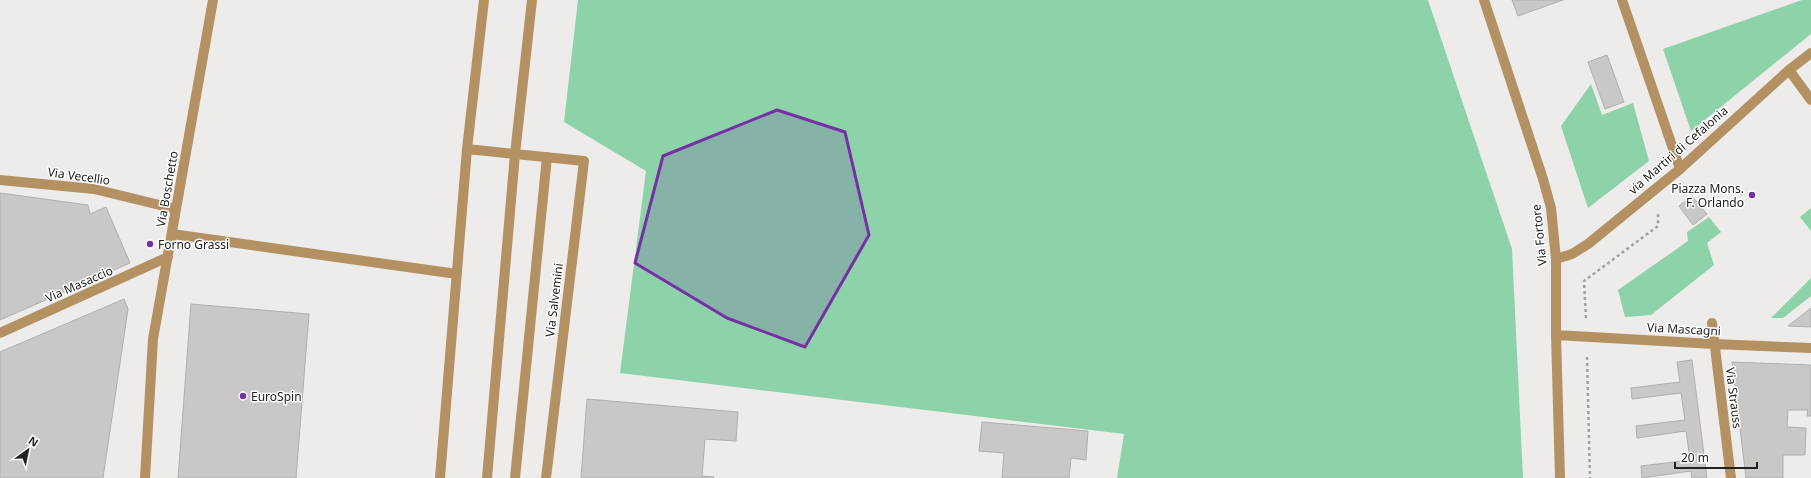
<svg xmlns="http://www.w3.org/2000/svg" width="1811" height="478" font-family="'Noto Sans',sans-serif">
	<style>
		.green { fill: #8dd2a8 }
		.building { fill: #cac8c6; stroke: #b1afad }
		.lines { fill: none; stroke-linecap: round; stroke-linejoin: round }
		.path { stroke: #a3a19f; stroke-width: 2.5; stroke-dasharray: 3 3; stroke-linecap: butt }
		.minor { stroke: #b39163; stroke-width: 10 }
		.marked { fill: #7530a4; fill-opacity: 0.2; stroke: #7530a4; stroke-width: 3; stroke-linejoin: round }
		.poi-dot { fill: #7530a4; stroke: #fff; stroke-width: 1.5 }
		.labels { text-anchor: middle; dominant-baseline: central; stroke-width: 3; stroke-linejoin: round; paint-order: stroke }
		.street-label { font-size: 12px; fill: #222120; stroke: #fff }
		.poi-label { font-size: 12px; fill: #222120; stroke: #fff; text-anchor: start }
	</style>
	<rect width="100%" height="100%" fill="#eeecea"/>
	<path class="green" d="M578,0H1428L1512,249L1523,478H1117L1124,434L620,373L646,171L564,122Z
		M1802,0H1811V34L1691,131L1663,49Z
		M1591,84L1602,115L1633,103L1649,161L1588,208L1561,126Z
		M1811,208V231L1800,217Z
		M1709,217L1721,232L1707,243L1714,265L1651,315L1625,317L1618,290L1688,241L1687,232Z
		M1811,278V296L1783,318H1771Z"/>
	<path class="building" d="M1512,0H1563L1518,16Z
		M1607,55L1624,102L1605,109L1588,62Z
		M0,193L88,205L90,214L106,207L130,263L0,320Z
		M1692,196L1707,214L1693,225L1679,206Z
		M124,299L128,309L103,478H0V352Z
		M191,304L309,314L296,478H178Z
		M1811,308V327L1788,326Z
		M1692,360L1707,478H1692L1691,471L1642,478L1641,466L1690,460L1686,431L1637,438L1636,426L1685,420L1681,393L1632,399L1631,388L1680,382L1677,362Z
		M1732,362L1811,365V416H1807L1808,410H1788L1787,427L1806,428L1805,455H1783V478H1746Z
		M587,399L738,412L736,441L705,439L702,476L714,477V478H581Z
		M982,422L1088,431L1086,460L1071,458L1069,478H1002L1004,453L979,451Z"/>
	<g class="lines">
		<path class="path" d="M1586,318L1584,281L1658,226V212
			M1587,357L1590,478"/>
		<path class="minor" d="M1484,0L1543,179L1551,208L1556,259V335L1560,478
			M1622,0L1680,169
			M1789,70L1811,100
			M467,149L584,161L546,478
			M0,180L94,189L176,209
			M172,234L457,274
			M1556,259L1572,254L1588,244L1680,169L1789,70L1811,53
			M1712,323L1731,478
			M0,333L168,257
			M1556,335L1714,344L1811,348
			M145,478L153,339L213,0
			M440,478L467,149L484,0
			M487,478L515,154L532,0
			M515,478L547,157"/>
	</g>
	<path class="marked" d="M777,110L845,132L869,235L805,347L727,318L635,263L663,156Z"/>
	<g class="poi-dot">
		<circle cx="1752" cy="195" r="4"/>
		<circle cx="150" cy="244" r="4"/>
		<circle cx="243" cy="396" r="4"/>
	</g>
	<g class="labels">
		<g class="street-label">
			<text transform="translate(1678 150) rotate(-41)">via Martiri di Cefalonia</text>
			<text transform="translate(79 176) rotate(8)">Via Vecellio</text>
			<text transform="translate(167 189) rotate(-80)">Via Boschetto</text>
			<text transform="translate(1539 235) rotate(-96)">Via Fortore</text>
			<text transform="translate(79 284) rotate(-24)">Via Masaccio</text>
			<text transform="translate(554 300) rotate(-83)">Via Salvemini</text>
			<text transform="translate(1684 329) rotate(3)">Via Mascagni</text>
			<text transform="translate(1734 398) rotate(83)">Via Strauss</text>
		</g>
		<g class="poi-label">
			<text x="1744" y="188" text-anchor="end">Piazza Mons.<tspan x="1744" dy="14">F. Orlando</tspan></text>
			<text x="158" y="244">Forno Grassi</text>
			<text x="251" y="396">EuroSpin</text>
		</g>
	</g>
	<g transform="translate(28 450) rotate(33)" stroke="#ffffff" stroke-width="3" paint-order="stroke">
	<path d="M0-3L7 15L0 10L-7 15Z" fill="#222120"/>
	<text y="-6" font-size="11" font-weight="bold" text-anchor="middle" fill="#222120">N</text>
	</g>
	<path d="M1675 462v6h82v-6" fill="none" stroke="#222120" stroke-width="2"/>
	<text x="1681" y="462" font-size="12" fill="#222120" stroke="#ffffff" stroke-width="3" paint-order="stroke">20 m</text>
</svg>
